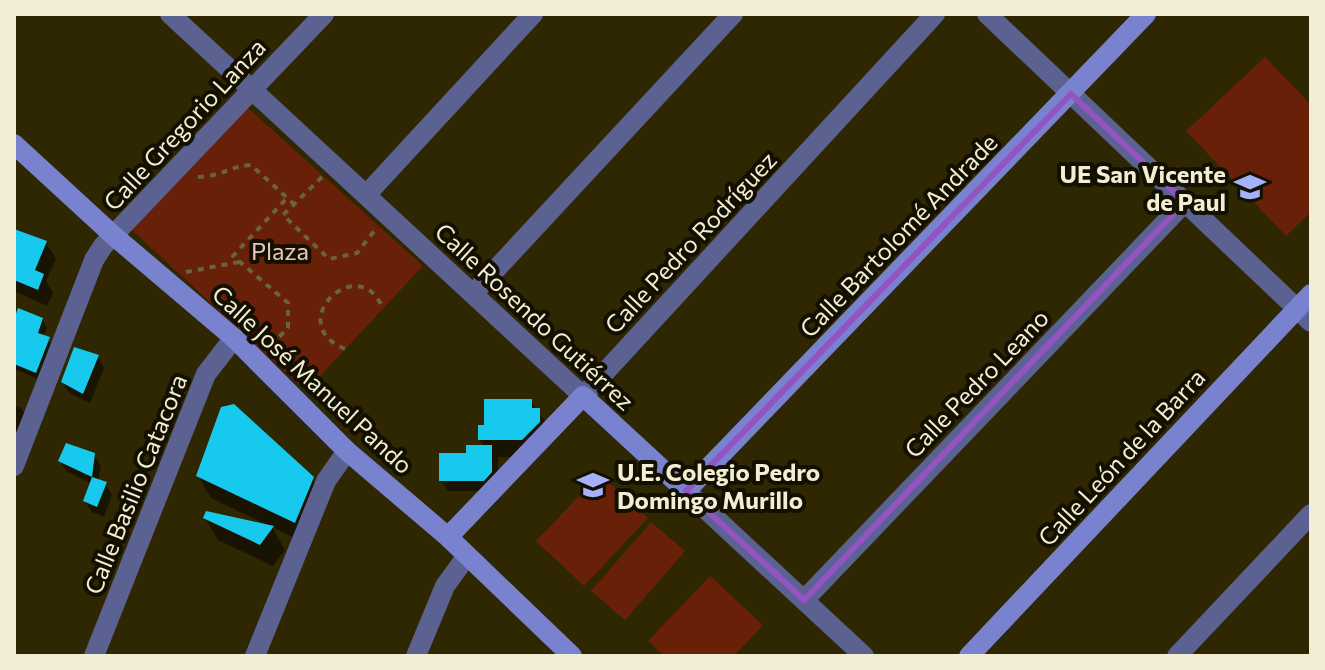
<svg xmlns="http://www.w3.org/2000/svg" width="1325" height="670" font-family="Commissioner,sans-serif">
	<style>
		.green { fill: #692008 }
		.shadow { fill: #0007 }
		.building { fill: #17c9ed }
		.lines { fill: none; stroke-linecap: round; stroke-linejoin: round }
		.path { stroke: #6a6342; stroke-width: 4; stroke-dasharray: 6 6; stroke-linecap: butt }
		.street { stroke: #5b6291; stroke-width: 20 }
		.secondary { stroke: #7882ce; stroke-width: 20 }
		.marked { fill: none; stroke: #9353c3; stroke-width: 6; stroke-linejoin: round }
		.labels { text-anchor: middle; dominant-baseline: central; stroke-width: 8; stroke-linejoin: round; paint-order: stroke }
		.street-label { font-size: 24px; fill: #f2edd4; stroke: #141001 }
		.poi-label { font-size: 24px; font-weight: bold; fill: #f2edd4; stroke: #141001; text-anchor: end }
		.park-label { font-size: 24px; fill: #e9c8bf; stroke: #141001 }
	</style>
	<rect width="100%" height="100%" fill="#2e2702"/>
	<path class="green" d="M1265,57L1311,105V212L1286,236L1186,131Z
		M245,105L423,266L306,391L132,230Z
		M600,474L648,518L584,586L536,541Z
		M651,522L685,551L625,620L591,591Z
		M710,576L763,625L734,656H664L648,641Z"/>
	<path class="shadow" d="M14,230L46,243L56,259L46,281L53,293L47,306L14,291Z
		M42,319L47,328L43,337L54,348L41,380L14,369V324Z
		M98,356L104,368L90,403L69,393L63,382Z
		M531,401L549,427L532,457H498V484L490,491H448L441,480L468,455L484,447L480,440Z
		M14,405L21,408L28,419L22,432L14,429Z
		M94,455L101,466L98,481L105,484L112,495L104,517L92,512L85,501L92,484L67,472L60,461Z
		M198,476L312,478L325,500L307,544L272,527L285,550L273,566L218,540L205,518L269,526L211,498Z"/>
	<path class="building" d="M14,229L47,241L35,270L44,274L38,290L14,280Z
		M18,308L43,318L38,333L50,337L36,373L14,364V319Z
		M74,347L99,355L83,394L61,382Z
		M484,399H532V408H540V422L522,440H478V425H484Z
		M234,404L314,477L295,523L196,476L221,407Z
		M66,443L95,453L92,477L58,461Z
		M466,445H492V472L484,481H439V453H466Z
		M92,477L107,482L97,507L83,501Z
		M206,511L274,526L260,545L203,518Z"/>
	<g class="lines">
		<path class="path" d="M198,177C222,176 231,166 251,165L294,204
			M322,177L283,215L329,259L357,253L375,230
			M186,272L239,262
			M271,345L288,328V303L233,256L287,198
			M345,349C281,323 360,249 383,309"/>
		<path class="street" d="M170,14L583,396L935,14
			M987,14L1311,322
			M366,195L533,14
			M473,294L733,14
			M14,466L94,260L103,246L324,14
			M686,491L864,656
			M804,600L1185,202
			M94,656L206,374L234,338
			M255,656L326,481L347,451
			M416,656L445,586L466,557
			M1177,656L1311,514"/>
		<path class="secondary" d="M14,144L114,236L234,338L347,451L448,537L572,656
			M448,537L583,396L686,491L1146,14
			M969,656L1311,294"/>
	</g>
	<path class="marked" d="M1071,94L1185,202L804,600L686,491Z"/>
	<defs>
		<symbol id="school-bare" viewBox="-9 -9 18 18"><path d="M0-5L7-2L0 1L-7-2ZM-4 1L0 2.5L4 1V4Q0 6-4 4Z" fill="#a6b1fc" stroke="#141001" stroke-width="2.5" paint-order="stroke"/></symbol>
	</defs>
	<g fill-rule="evenodd">
		<use href="#school-bare" x="1228" y="165" width="44" height="44"/>
		<use href="#school-bare" x="571" y="463" width="44" height="44"/>
	</g>
	<g class="labels">
		<g class="street-label">
			<text transform="translate(184 124) rotate(-47)">Calle Gregorio Lanza</text>
			<text transform="translate(898 235) rotate(-46)">Calle Bartolomé Andrade</text>
			<text transform="translate(690 242) rotate(-47)">Calle Pedro Rodríguez</text>
			<text transform="translate(535 316) rotate(43)">Calle Rosendo Gutiérrez</text>
			<text transform="translate(313 379) rotate(43)">Calle José Manuel Pando</text>
			<text transform="translate(976 383) rotate(-46)">Calle Pedro Leano</text>
			<text transform="translate(1121 457) rotate(-47)">Calle León de la Barra</text>
			<text transform="translate(135 484) rotate(-68)">Calle Basilio Catacora</text>
		</g>
		<g class="poi-label">
			<text x="1226" y="173">UE San Vicente<tspan x="1226" dy="28">de Paul</tspan></text>
			<text x="617" y="471" text-anchor="start">U.E. Colegio Pedro<tspan x="617" dy="28">Domingo Murillo</tspan></text>
		</g>
		<g class="park-label">
			<text x="280" y="250">Plaza</text>
		</g>
	</g>
	<rect width="1325" height="670" fill="none" stroke="#f2edd4" stroke-width="32"/>
</svg>
